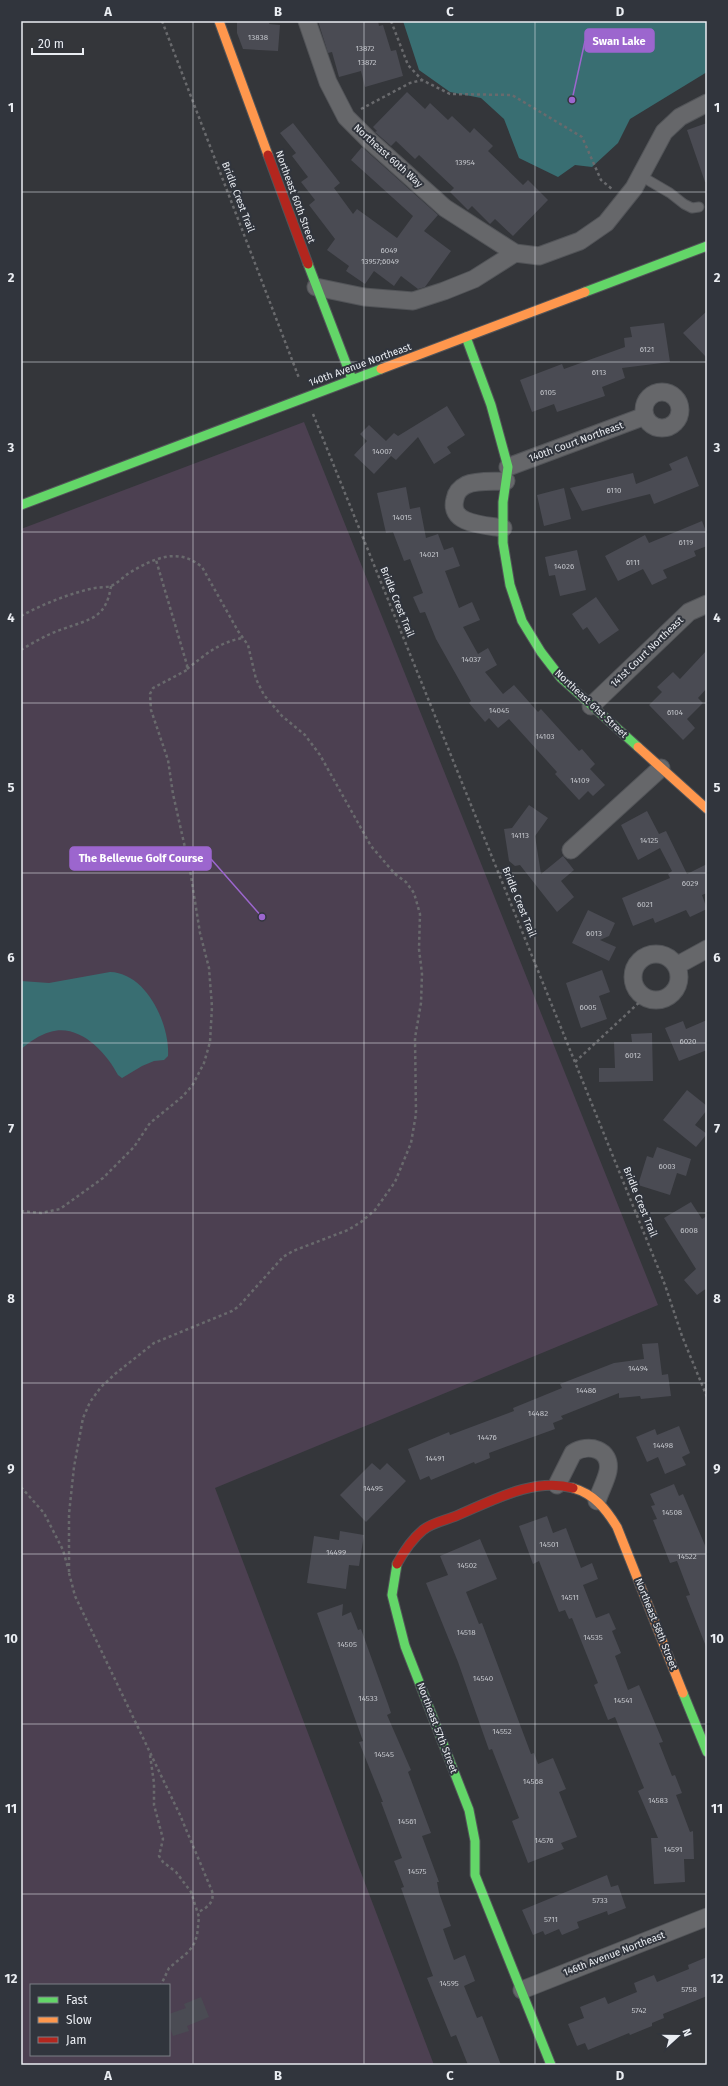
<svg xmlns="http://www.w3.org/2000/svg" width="728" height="2086" font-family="'Fira Sans',sans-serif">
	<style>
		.green { fill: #4c4051; fill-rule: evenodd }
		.water { fill: #396e72 }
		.building { fill: #4a4b53 }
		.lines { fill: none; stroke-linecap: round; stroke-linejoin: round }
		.lane-casing { stroke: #525458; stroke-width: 11 }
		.street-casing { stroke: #525458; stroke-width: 19 }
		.fast-casing { stroke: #525458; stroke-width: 11 }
		.slow-casing { stroke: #525458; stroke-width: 11 }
		.jam-casing { stroke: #525458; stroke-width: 11 }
		.path { stroke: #696a6d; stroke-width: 2.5; stroke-dasharray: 3 3; stroke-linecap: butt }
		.lane { stroke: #66676a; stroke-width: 9 }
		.street { stroke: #66676a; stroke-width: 17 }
		.fast { stroke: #63d668; stroke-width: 9 }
		.slow { stroke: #ff974d; stroke-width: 9 }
		.jam { stroke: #b3261e; stroke-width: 9 }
		.grid { fill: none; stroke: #eaedf2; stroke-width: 1; stroke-opacity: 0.55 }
		.labels { text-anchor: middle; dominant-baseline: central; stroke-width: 4; stroke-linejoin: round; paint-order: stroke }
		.number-label { font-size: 8px; fill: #c2c4ca }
		.street-label { font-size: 10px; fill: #eaedf2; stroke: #31353d }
		.leader { fill: none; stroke: #9c66ce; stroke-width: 1.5 }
		.callout-dot { fill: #9c66ce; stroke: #31353d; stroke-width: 1.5 }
		.callout { fill: #9c66ce; stroke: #9c66ce; stroke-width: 1.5 }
		.callout-label { font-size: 11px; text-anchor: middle; font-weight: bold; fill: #fff }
		.neatline { fill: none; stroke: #eaedf2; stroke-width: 1.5 }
		.grid-label { font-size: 13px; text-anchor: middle; font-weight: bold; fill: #eaedf2 }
	</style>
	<rect width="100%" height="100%" fill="#34363a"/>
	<path class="green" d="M304,422L658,1305L215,1488L434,2065H21V529ZM31,1985H169V2055H31Z"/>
	<path class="water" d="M403,21H707V72L630,119L618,143L592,167L575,165L558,177L519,158L504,119L481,98L450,92L419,70Z
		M110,972C147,973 170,1025 168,1056L164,1060L154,1061L142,1066L122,1078L118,1075C106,1052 79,1023 50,1032C39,1035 30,1042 21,1049V981L49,983Z"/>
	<path class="building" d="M237,21H270L269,24L280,25L278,51L243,49L237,33Z
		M318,21H378L379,26L383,25L391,51L396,50L403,76L365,87L361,71L339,77L332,52L328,53Z
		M407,92L425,109L430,103L448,120L452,116L470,133L474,128L493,146L488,151L523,185L528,180L548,200L513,236L495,219L490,224L472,206L468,210L450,192L454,188L419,155L415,159L396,141L391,146L375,132L377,131L373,127Z
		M293,123L340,183L334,188L353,214L357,209L397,238L413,216L351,160L362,147L438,215L424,231L451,251L425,287L418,289L401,276L394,286L374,271L365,284L346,271L349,266L327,250L335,239L309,205L315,200L301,182L308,177L292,156L296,153L280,133Z
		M707,123V182H705L687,130Z
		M707,311V358L683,333Z
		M664,323L670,362L622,368L625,378L602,387L605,396L557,412L554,404L532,412L520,380L562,364L564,369L625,347L624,338L632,337L630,327Z
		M447,406L465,435L447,447L451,453L434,464L418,437L396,460L391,456L374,474L354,455L367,441L360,434L369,425L386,441L394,433L398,436Z
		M687,456L699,486L654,504L650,494L582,511L570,488L633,473L636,484L672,470L669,464Z
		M406,487L410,509L420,507L426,538L438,534L444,550L453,547L460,566L445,571L459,608L472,602L480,620L463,627L478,654L488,648L497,665L485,672L503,694L514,685L538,712L541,709L579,751L582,749L595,764L590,769L605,785L593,796L588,791L579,800L555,774L557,772L509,719L498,728L489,718L485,722L469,703L471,701L436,639L425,612L420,613L413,597L423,593L410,559L404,561L393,532L386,533L377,493Z
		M564,488L571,519L544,526L537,495Z
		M702,521L707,534V546L694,551L696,556L663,570L667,578L652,585L643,569L618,581L605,556L645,535L649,543Z
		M577,550L586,590L560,596L555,575L549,576L545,557Z
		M596,597L619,630L599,644L587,627L583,630L572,614Z
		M707,650V688L698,698L703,703L687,719L695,728L683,740L649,705L662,692L657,687L673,672L680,679Z
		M529,805L548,818L535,836L541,874L563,856L574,870L561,881L574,897L557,912L520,865L515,866L509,861L504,829L512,828Z
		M647,811L659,834L666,831L687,874L707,864V893L702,895L707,909L690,917L686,910L655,923L653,918L633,926L622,898L670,878L668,874L672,871L660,848L638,860L621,825Z
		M588,910L615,923L609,936L600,940L616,947L609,961L572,943Z
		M602,970L610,992L599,996L607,1019L581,1028L566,983Z
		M707,1020V1050L679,1061L665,1028L683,1021L686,1029Z
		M652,1033L653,1081L599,1082V1068H615L614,1042H632L631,1034Z
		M687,1090L707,1106V1110L695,1125L707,1134L696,1147L663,1120Z
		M657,1147L691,1159L686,1176L677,1173L670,1195L638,1185L647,1156L653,1158Z
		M691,1202L702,1219L707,1216V1288L697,1295L684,1280L696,1269L664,1218Z
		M658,1343L662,1375L668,1374L671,1396L641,1399L640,1396L619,1398V1393L561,1416L563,1419L553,1423L555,1429L489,1453L490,1458L475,1464L474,1462L431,1480L429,1476L420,1480L408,1449L449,1432L450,1435L514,1411L513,1408L562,1388L560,1384L614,1363L644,1359L642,1344Z
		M679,1426L690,1453L682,1457L686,1465L665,1474L658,1457L647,1462L636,1437L655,1429L657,1435Z
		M372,1463L380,1470L387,1463L406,1481L366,1522L340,1495Z
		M674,1484L679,1496L683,1494L707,1550V1649L686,1596L690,1595L677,1561L670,1563L653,1520L657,1519L651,1506L655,1505L650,1494Z
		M547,1516L553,1533L566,1528L581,1568L592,1563L598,1579L583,1585L596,1618L609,1613L616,1629L612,1631L621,1653L615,1656L628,1690L639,1685L663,1742L659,1743L672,1776L675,1775L682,1793L676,1795L690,1832L693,1831L694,1859H684L685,1882L654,1884L651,1838H658L638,1791L644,1788L615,1717L608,1720L594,1685L598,1683L572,1618L569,1619L565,1610L559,1612L539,1561L533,1564L519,1526Z
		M340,1531L364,1535L359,1566L349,1565L346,1589L307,1583L314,1536L339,1540Z
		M480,1539L497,1579L466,1592L479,1624L482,1623L531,1754L534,1753L538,1764L553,1758L566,1789L559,1792L577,1837L561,1843L564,1849L528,1863L512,1821L519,1818L492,1749L489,1750L458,1662L426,1583L448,1575L440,1556Z
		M343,1604L342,1616L351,1612L358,1630L361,1629L388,1704L391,1713L387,1715L411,1770L408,1772L431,1833L422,1836L439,1882H437L439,1893L451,1926L443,1929L454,1960L465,1955L475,1981L464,1986L477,2018L482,2016L501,2065H468L456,2035L451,2037L427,1978L433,1976L401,1888L404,1887L394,1861L402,1858L381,1802H383L359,1742L363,1741L317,1613Z
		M607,1875L611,1887L618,1885L626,1908L608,1915L607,1911L577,1922L579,1928L562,1935L559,1929L545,1935L543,1931L533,1935L522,1910Z
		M707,1957V1996L663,2014L664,2018L652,2023V2026L630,2035L629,2033L588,2050L585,2043L577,2046L568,2024L584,2018L580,2007L605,1997L608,2004L637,1992L634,1983L654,1975L657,1982L689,1969L688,1965Z
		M201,1997L209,2017L187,2026L189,2031L173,2036L169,2025V2014L186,2008L184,2004Z"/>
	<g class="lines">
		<defs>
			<path id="lane" d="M641,176L670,193L684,204L692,208L699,207"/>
			<path id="street" d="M307,21L328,82L346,117L369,140L445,208L515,253
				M316,287L364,297L413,301L444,291L474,279L515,253L539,256L580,241L606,223L634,188L664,132L680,117L707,103
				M644 410a18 18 0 1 1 36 0a18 18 0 1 1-36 0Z
				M508,467L645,416
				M503,528C486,525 448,525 455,499C456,493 460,488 466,485C477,480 494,482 506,481
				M591,706L689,612L707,604
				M571,850L661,768
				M633 977a23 23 0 1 1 46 0a23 23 0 1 1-46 0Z
				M676,966L707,949
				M557,1485L573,1453C588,1443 612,1449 608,1471C606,1481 600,1491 597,1501
				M522,1990L707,1917"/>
			<path id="fast" d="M308,264L352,379
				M585,292L707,246
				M466,337L491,405L508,467L503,502V543L510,585L522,621L541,652L561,678L638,747
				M21,505L381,369
				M397,1564L392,1595L405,1646L469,1810L475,1841V1875L551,2065
				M683,1693L707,1752"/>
			<path id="slow" d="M219,21L268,155
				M381,369L585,292
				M638,747L707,809
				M573,1488C594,1494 606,1509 617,1527L683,1693"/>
			<path id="jam" d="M268,155L308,264
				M397,1564C404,1551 411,1540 423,1530C431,1523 446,1520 456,1516C492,1501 533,1477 573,1488"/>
		</defs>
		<use href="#lane" class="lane-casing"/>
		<use href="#street" class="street-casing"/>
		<use href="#fast" class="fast-casing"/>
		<use href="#slow" class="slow-casing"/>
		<use href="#jam" class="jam-casing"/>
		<path class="path" d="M162,21L299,378
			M391,21L408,65L422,80L450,94L512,95L582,137L601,180L612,189
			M361,109L410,83L422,80
			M313,414L665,1285L682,1336L707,1397
			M21,616C43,604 66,595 90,589C97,587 105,588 111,586C118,583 123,577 129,573C154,558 178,547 202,567L238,631L248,645L256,679L264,695L282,716L305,735L320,755L371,846L395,874L406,882L414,893L420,914L419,949L422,974L421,1003L415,1038L416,1114L411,1143L395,1182L375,1210L361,1222L348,1230L293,1251L283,1257L239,1306L232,1311L154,1343L115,1374L101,1387L90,1402L83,1418L74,1467L69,1514V1573
			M21,650C34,642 48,634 63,629C90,619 106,619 111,586
			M187,669C205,655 219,642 243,638
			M575,1062L645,997
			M21,1211L41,1213L60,1209L103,1178L134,1147L150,1123L182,1097L192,1086L204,1063L210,1042L212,1007L209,968L200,933L190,870L173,794L168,760L151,710L150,694L153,688L187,670V665L156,560
			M21,1487L44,1513L63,1550L68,1568
			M69,1573L75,1596L180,1815L212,1891C215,1902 207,1908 198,1912
			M150,1755L154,1783V1805L163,1839L159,1856L163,1862L176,1872L191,1892L199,1917L197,1936L193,1946L187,1953L169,1968L161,1985"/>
		<use href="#lane" class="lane"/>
		<use href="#street" class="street"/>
		<use href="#fast" class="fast"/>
		<use href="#slow" class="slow"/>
		<use href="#jam" class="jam"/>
	</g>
	<path class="grid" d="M193,21V2065M364,21V2065M535,21V2065M21,192H707M21,362H707M21,532H707M21,703H707M21,873H707M21,1043H707M21,1213H707M21,1383H707M21,1554H707M21,1724H707M21,1894H707"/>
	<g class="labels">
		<g class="number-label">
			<text x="258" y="37">13838</text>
			<text x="365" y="48">13872</text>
			<text x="367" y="62">13872</text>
			<text x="465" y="162">13954</text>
			<text x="389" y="250">6049</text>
			<text x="380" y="261">13957;6049</text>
			<text x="647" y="349">6121</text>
			<text x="599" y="372">6113</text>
			<text x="548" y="392">6105</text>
			<text x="382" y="451">14007</text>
			<text x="614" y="490">6110</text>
			<text x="402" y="517">14015</text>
			<text x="686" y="542">6119</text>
			<text x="429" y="554">14021</text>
			<text x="633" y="562">6111</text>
			<text x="564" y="566">14026</text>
			<text x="471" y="659">14037</text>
			<text x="499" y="710">14045</text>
			<text x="675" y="712">6104</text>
			<text x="545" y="736">14103</text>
			<text x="580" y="780">14109</text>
			<text x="520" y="835">14113</text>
			<text x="649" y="840">14125</text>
			<text x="690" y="883">6029</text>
			<text x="645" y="904">6021</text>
			<text x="594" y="933">6013</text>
			<text x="588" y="1007">6005</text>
			<text x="688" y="1041">6020</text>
			<text x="633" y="1055">6012</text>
			<text x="667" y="1166">6003</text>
			<text x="689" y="1230">6008</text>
			<text x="638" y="1368">14494</text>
			<text x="586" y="1390">14486</text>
			<text x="538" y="1413">14482</text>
			<text x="487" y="1437">14476</text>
			<text x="663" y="1445">14498</text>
			<text x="435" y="1458">14491</text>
			<text x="373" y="1488">14495</text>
			<text x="672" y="1512">14508</text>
			<text x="549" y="1544">14501</text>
			<text x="336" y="1552">14499</text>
			<text x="687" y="1556">14522</text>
			<text x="467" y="1565">14502</text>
			<text x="570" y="1597">14511</text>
			<text x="466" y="1632">14518</text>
			<text x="593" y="1637">14535</text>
			<text x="347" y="1644">14505</text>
			<text x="483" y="1678">14540</text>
			<text x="368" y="1698">14533</text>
			<text x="623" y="1700">14541</text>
			<text x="502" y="1731">14552</text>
			<text x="384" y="1754">14545</text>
			<text x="533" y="1781">14568</text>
			<text x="658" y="1800">14583</text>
			<text x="407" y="1821">14561</text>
			<text x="544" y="1840">14576</text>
			<text x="673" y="1849">14591</text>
			<text x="417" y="1871">14575</text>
			<text x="600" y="1900">5733</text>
			<text x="551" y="1919">5711</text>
			<text x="449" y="1983">14595</text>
			<text x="689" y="1989">5758</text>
			<text x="639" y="2010">5742</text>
		</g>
		<g class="street-label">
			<text transform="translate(388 156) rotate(42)">Northeast 60th Way</text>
			<text transform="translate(238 197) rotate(69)">Bridle Crest Trail</text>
			<text transform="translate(295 197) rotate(70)">Northeast 60th Street</text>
			<text transform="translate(360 365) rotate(-20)">140th Avenue Northeast</text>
			<text transform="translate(576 442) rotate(-20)">140th Court Northeast</text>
			<text transform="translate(397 602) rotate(68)">Bridle Crest Trail</text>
			<text transform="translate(647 652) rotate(-44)">141st Court Northeast</text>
			<text transform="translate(591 704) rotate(43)">Northeast 61st Street</text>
			<text transform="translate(519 902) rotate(68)">Bridle Crest Trail</text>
			<text transform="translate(640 1202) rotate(68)">Bridle Crest Trail</text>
			<text transform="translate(656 1624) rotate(68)">Northeast 58th Street</text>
			<text transform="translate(437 1728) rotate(69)">Northeast 57th Street</text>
			<text transform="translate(614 1954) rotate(-21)">146th Avenue Northeast</text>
		</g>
	</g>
	<path class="leader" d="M572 100L585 41M262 917L211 859"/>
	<g class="callout-dot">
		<circle cx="572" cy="100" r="4"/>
		<circle cx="262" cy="917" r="4"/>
	</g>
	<g class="callout">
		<rect x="585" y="29" width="69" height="23" rx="4"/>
		<rect x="70" y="847" width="141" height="23" rx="4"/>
	</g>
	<g class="callout-label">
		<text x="619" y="45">Swan Lake</text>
		<text x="141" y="862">The Bellevue Golf Course</text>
	</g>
	<rect width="728" height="2086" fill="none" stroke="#31353d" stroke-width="44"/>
	<rect x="30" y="1984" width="140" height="72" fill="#31353d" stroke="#7b7f85"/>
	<rect x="38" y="1997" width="20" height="6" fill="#63d668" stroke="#7b7f85"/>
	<text x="66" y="2004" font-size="12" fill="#eaedf2">Fast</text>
	<rect x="38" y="2017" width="20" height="6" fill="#ff974d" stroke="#7b7f85"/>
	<text x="66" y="2024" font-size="12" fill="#eaedf2">Slow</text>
	<rect x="38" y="2037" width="20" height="6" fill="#b3261e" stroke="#7b7f85"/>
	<text x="66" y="2044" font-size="12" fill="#eaedf2">Jam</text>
	<g transform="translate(678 2036) rotate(69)" stroke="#31353d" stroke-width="3" paint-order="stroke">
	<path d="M0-3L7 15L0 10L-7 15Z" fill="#eaedf2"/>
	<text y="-6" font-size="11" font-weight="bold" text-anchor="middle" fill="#eaedf2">N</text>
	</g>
	<path d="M32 48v6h51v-6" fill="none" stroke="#eaedf2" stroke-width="2"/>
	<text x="38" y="48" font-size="12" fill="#eaedf2" stroke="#31353d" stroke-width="3" paint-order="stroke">20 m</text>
	<rect x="22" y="22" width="684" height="2042" class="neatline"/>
	<g class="grid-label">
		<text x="108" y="16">A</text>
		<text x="278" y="16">B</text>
		<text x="450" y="16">C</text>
		<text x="620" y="16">D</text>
		<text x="11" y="112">1</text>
		<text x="717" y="112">1</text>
		<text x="11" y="282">2</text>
		<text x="717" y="282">2</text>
		<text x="11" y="452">3</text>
		<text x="717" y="452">3</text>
		<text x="11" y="622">4</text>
		<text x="717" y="622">4</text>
		<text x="11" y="792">5</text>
		<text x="717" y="792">5</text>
		<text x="11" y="962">6</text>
		<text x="717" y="962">6</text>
		<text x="11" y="1133">7</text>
		<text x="717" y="1133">7</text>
		<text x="11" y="1303">8</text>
		<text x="717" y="1303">8</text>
		<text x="11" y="1473">9</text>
		<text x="717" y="1473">9</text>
		<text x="11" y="1643">10</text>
		<text x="717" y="1643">10</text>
		<text x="11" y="1813">11</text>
		<text x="717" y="1813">11</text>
		<text x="11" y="1983">12</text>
		<text x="717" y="1983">12</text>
		<text x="108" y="2080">A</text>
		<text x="278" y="2080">B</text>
		<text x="450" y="2080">C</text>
		<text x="620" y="2080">D</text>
	</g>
</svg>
